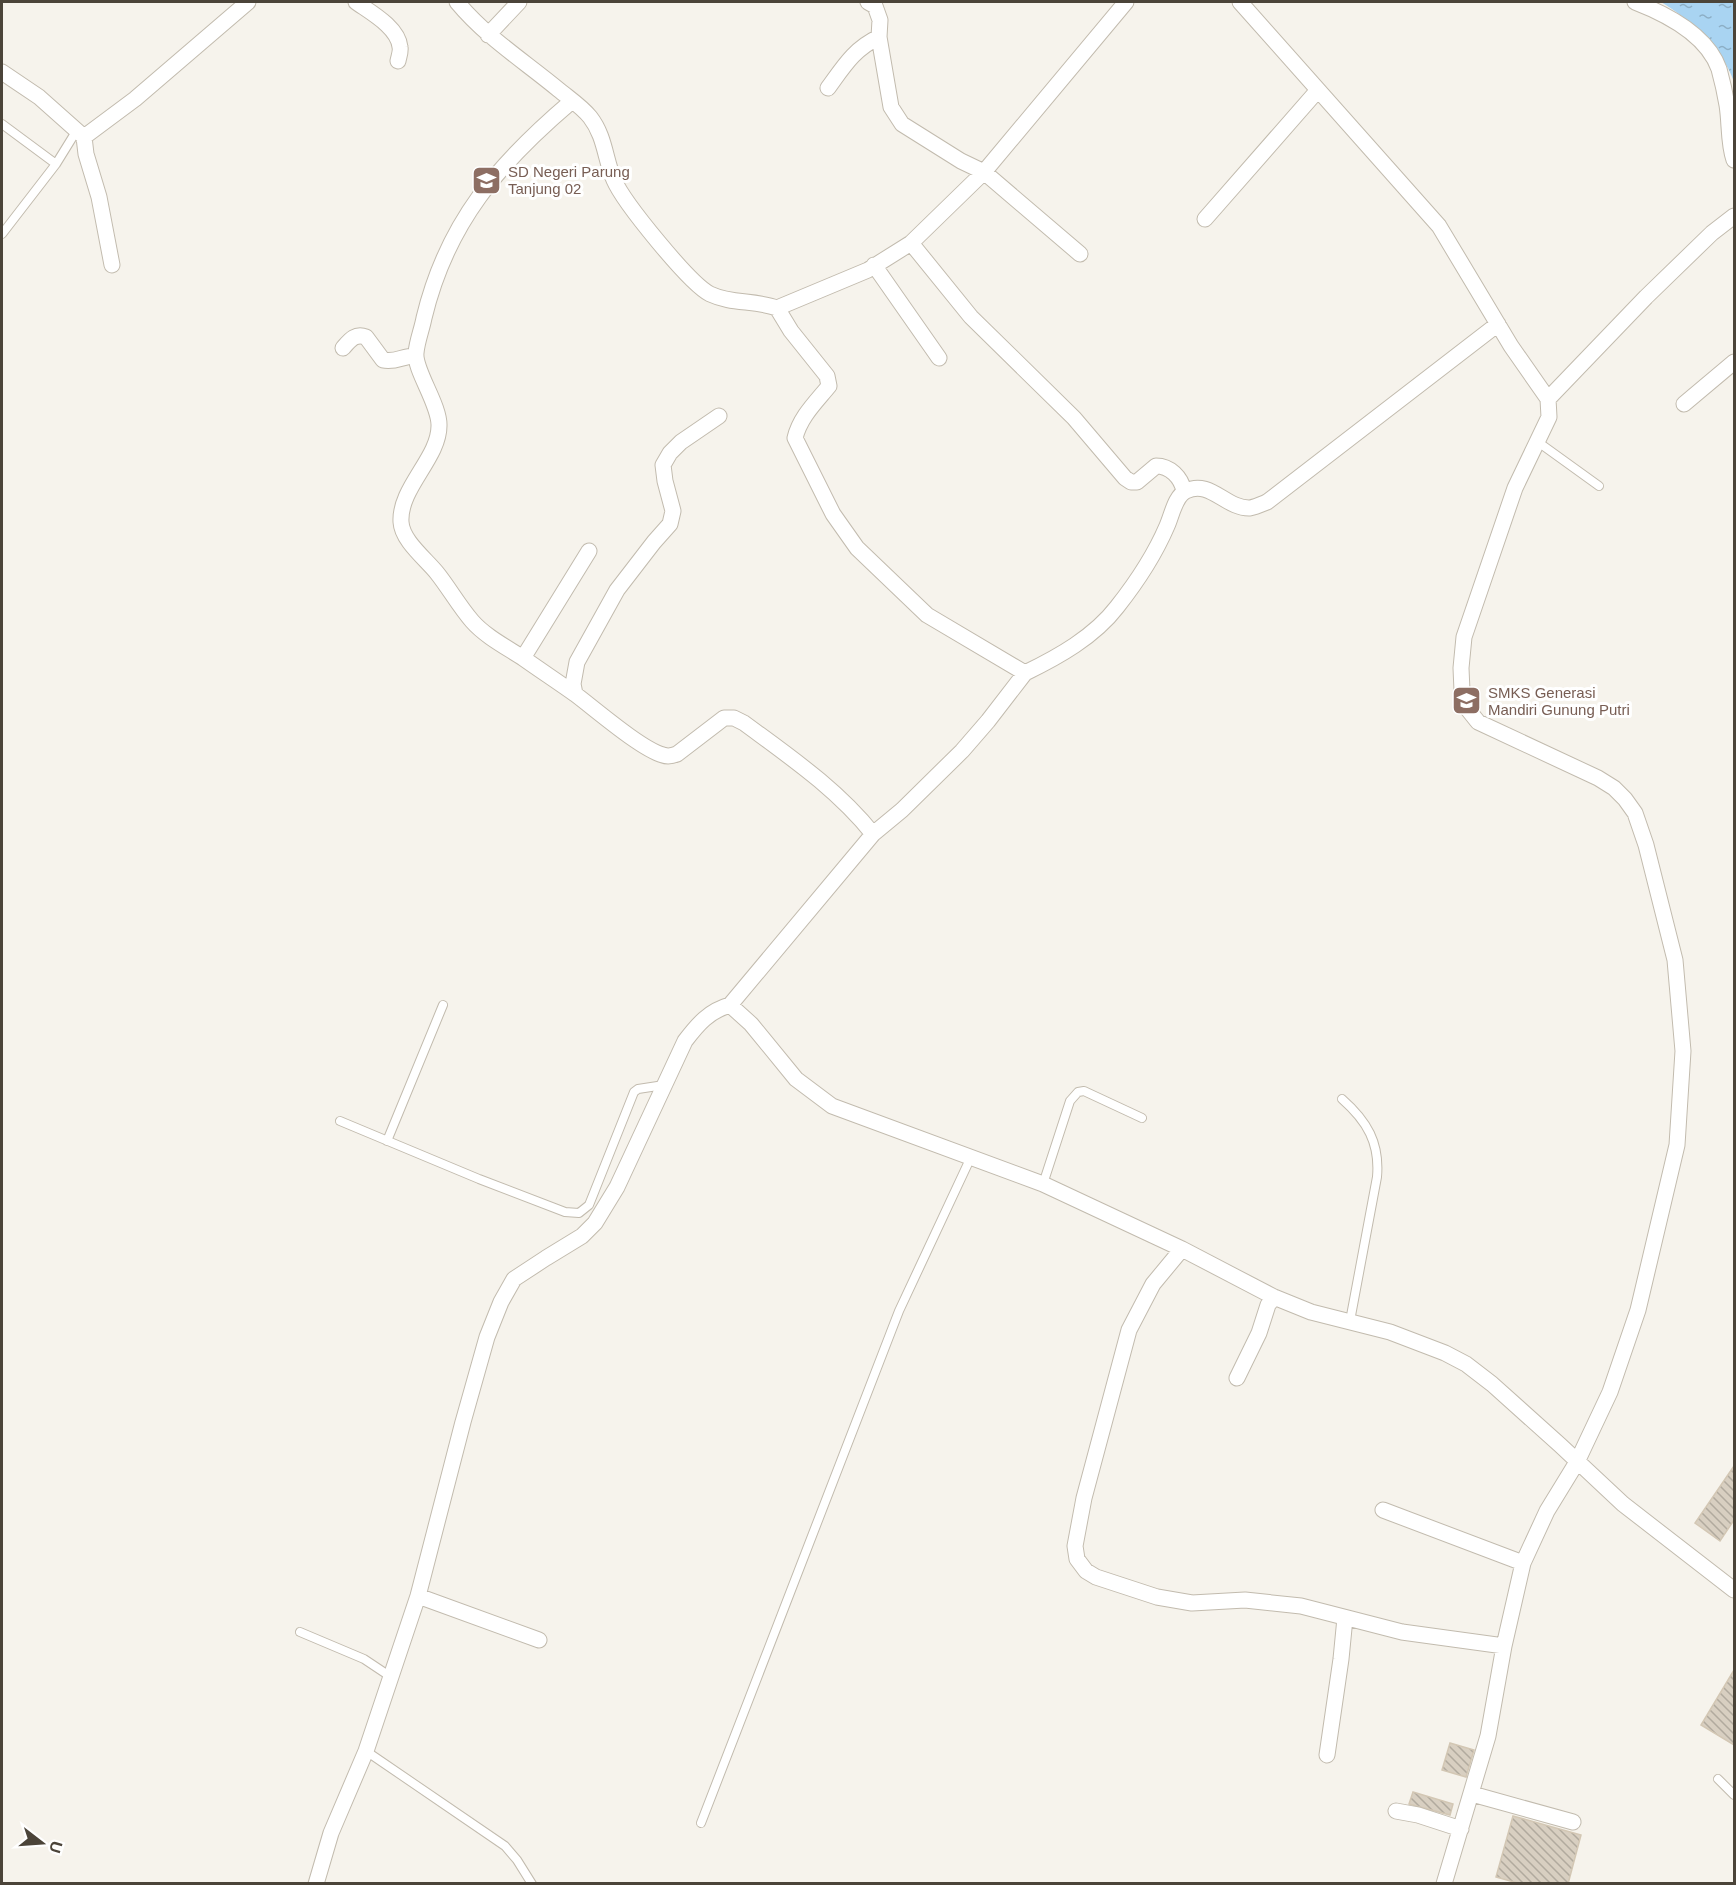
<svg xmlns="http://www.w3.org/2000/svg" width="1736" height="1885" font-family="Arial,sans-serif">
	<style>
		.water { fill: url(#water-ripples) }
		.building { fill: url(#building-back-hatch); stroke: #d3c7b4; stroke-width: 1.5 }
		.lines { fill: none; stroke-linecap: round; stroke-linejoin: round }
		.lane-casing { stroke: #c2bbae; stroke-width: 10 }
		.street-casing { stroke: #c2bbae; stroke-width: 17 }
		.lane { stroke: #fff; stroke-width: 8 }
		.street { stroke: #fff; stroke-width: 15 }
		.labels { text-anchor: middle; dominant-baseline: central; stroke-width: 6; stroke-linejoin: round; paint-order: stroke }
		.education-label { font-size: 15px; fill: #785e54; stroke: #fff; text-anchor: start }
	</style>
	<defs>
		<pattern id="water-ripples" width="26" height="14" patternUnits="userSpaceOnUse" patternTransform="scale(1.5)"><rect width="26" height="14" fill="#a9d4f2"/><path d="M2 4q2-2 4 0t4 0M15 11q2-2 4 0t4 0" fill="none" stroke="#8caec5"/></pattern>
		<pattern id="building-back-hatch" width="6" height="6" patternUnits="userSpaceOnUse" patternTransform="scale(1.5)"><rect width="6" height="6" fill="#d8cfc1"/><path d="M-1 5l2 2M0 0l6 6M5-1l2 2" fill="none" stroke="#b1aa9e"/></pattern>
	</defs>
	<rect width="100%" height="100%" fill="#f6f3ec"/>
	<path class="water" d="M1661,2H1734V82C1723,49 1691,20 1661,2Z"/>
	<path class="building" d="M1734,1466V1520L1720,1541L1695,1523Z
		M1734,1670V1745L1701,1725Z
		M1450,1743L1474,1750L1466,1777L1442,1770Z
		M1413,1792L1453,1804L1450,1815L1409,1804Z
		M1513,1816L1581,1835L1568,1884H1521L1496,1877Z"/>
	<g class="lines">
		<defs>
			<path id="lane" d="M2,124L56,164
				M2,234L56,164L77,130
				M1538,442L1599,486
				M1342,1099C1367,1121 1380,1143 1377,1177L1350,1321
				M340,1121L479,1179L565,1212L579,1213L589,1205L595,1190L634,1092L638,1089L664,1085
				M387,1141L443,1005
				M1043,1184L1070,1101L1078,1092L1084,1091L1142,1118
				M300,1632L364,1659L391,1677
				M366,1751L505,1846L517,1860L532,1884
				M1718,1779L1734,1795
				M701,1823L899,1311L971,1157"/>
			<path id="street" d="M356,2C370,12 398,27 400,47C401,51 399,56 398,61
				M457,2C486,37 524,61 559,90C570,99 582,107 590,117C605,136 605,159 614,180C624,203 690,284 710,294C731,304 755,300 777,308L791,331L827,376L829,386C816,402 800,417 795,438L833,514L857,548L927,615L1025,673C1058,657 1094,637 1117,607C1136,583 1155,554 1167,526C1172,515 1175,496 1186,491C1210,479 1226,509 1250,508C1255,507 1262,504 1267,502L1498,324
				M868,2L875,6L880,20L879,37L891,107L902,124L961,161L984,172L1080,254
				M1240,2L1439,226L1511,346L1548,399
				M1635,2C1666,14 1707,35 1719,69C1722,80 1725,93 1727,105C1730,123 1728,143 1734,160
				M488,35L519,2
				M2,72L39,97L84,137L86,154L99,197L112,265
				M828,88C844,66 854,49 879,37
				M572,101C499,163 447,222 424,318C422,329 417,341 416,353C414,370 440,405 439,426C439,458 399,488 401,522C402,541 426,559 437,573C449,588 459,606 472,621C485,636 506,647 523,658C540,670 558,682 575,694
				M84,137L135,99L248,2
				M1205,219L1318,90
				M911,243L971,317L1074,418L1125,478L1131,482H1137L1156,466C1170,466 1181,477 1184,491
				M874,265L939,358
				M777,308L868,270L911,243L984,172L1126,2
				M343,348C350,340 355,333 366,337L383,360C396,363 404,355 416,356
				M1684,404L1734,362
				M719,416L681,442L670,453L663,465L665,481L673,511L670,524L654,542L617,590L577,662L573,684L575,694C595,709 641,749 663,755C668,757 672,756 677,754L724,718H734L744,723C790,757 837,789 873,834
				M523,658L589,551
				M730,1005L873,834L902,810L962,751L988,721L1025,673
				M1182,1249L1153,1284L1129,1330L1084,1498L1075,1546L1077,1559L1086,1571L1096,1577L1157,1597L1192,1603L1245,1600L1301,1606L1402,1632L1504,1646
				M1237,1378L1259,1333L1268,1305L1274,1297
				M1383,1510L1523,1563
				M418,1596L539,1640
				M1327,1755L1341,1659L1345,1618
				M1472,1794L1573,1822
				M1396,1811L1418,1815L1461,1829
				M316,1884L331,1833L366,1751L418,1596L463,1422L487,1337L501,1302L514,1279L546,1258L582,1236L595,1223L617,1187L685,1041C698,1024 709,1011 730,1005L751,1024L796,1079L832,1106L1043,1184L1182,1249L1274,1297L1311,1312L1390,1332L1445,1353L1466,1364L1492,1384L1560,1445L1623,1504L1734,1590
				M1444,1884L1488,1736L1504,1646L1523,1563L1547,1511L1577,1462L1610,1392L1638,1310L1677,1145L1683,1051L1675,960L1646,845L1635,813L1625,799L1614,788L1598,778L1478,722L1466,707L1462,691L1461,668L1464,637L1515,488L1549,417L1548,399L1646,297L1712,233L1734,216"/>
		</defs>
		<use href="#lane" class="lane-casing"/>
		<use href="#street" class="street-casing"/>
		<use href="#lane" class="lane"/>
		<use href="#street" class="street"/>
	</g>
	<defs>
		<symbol id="school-square" viewBox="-11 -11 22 22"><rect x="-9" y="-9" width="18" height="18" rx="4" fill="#8d6e63" stroke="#fff"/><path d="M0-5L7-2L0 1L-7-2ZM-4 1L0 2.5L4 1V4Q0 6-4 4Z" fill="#fff"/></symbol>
	</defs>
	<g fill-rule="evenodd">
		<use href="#school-square" x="470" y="164" width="33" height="33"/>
		<use href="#school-square" x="1450" y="684" width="33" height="33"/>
	</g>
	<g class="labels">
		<g class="education-label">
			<text x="508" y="171">SD Negeri Parung<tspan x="508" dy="17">Tanjung 02</tspan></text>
			<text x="1488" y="692">SMKS Generasi<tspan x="1488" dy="17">Mandiri Gunung Putri</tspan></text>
		</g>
	</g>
	<rect width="1736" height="1885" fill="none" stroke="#4b4439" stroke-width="6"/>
	<g transform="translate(42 1843) rotate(107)" stroke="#ffffff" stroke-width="4.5" paint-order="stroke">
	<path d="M0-4.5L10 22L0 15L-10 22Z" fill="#4b4439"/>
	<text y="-9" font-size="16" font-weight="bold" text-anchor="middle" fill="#4b4439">U</text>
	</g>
</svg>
